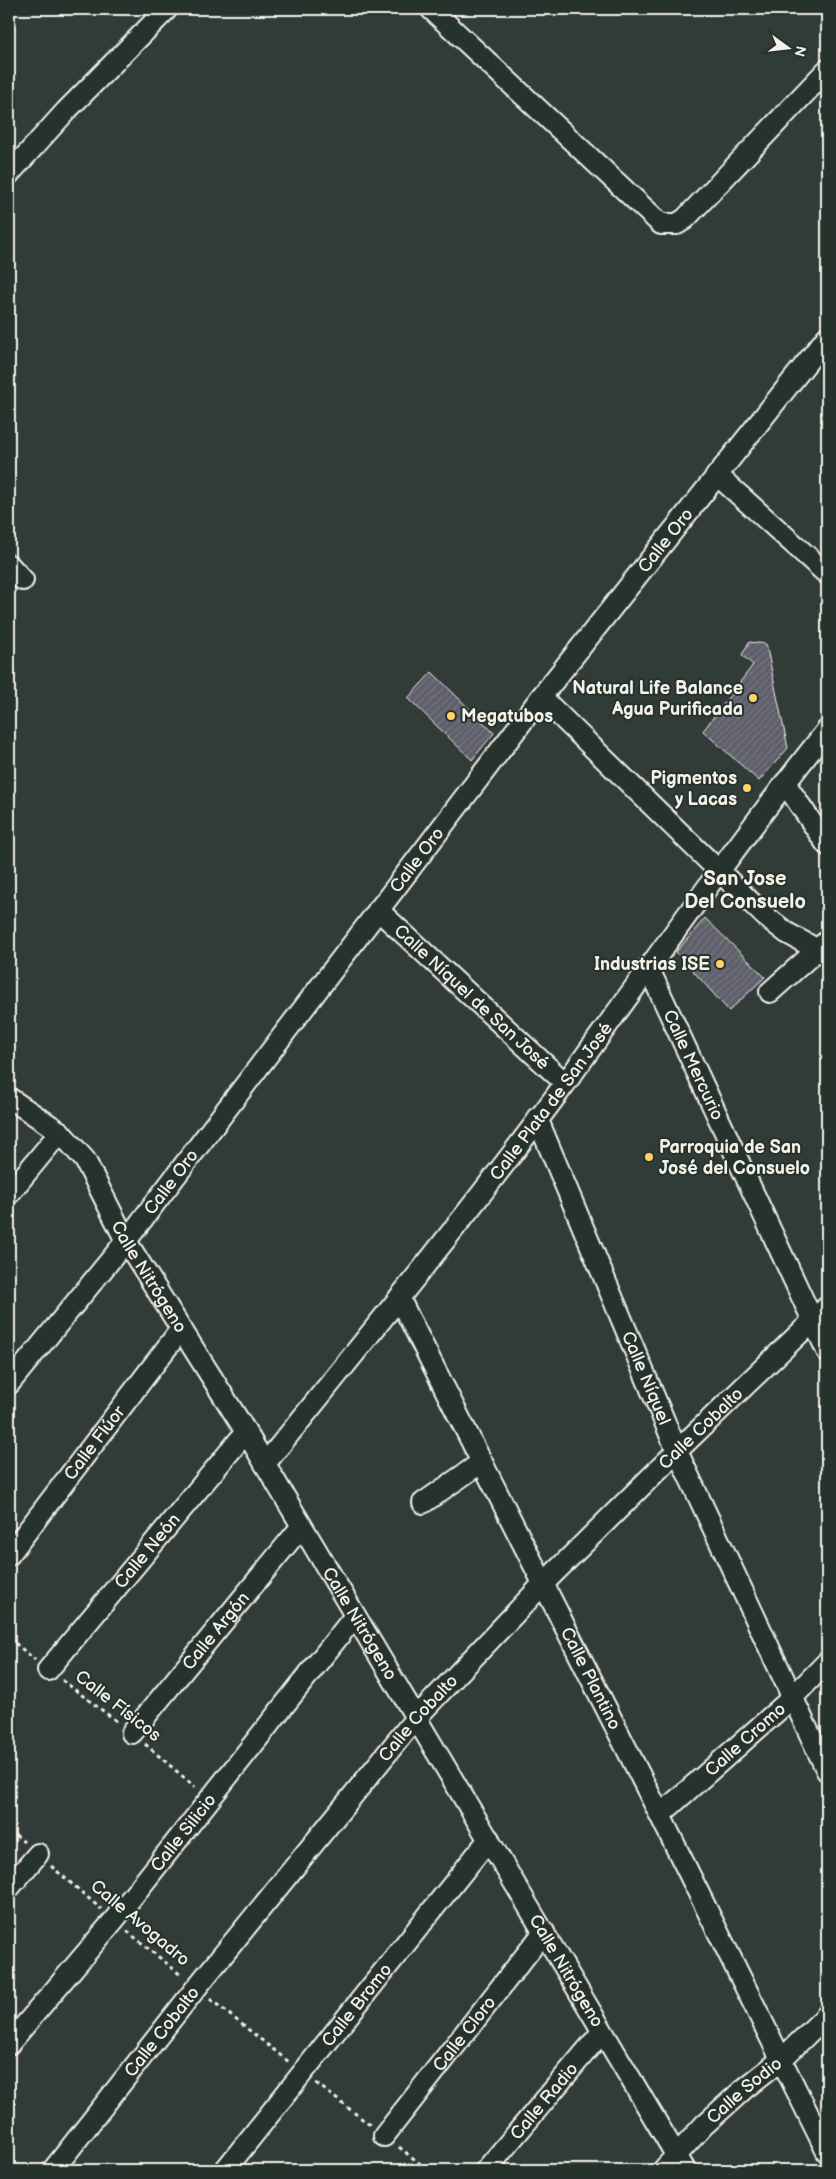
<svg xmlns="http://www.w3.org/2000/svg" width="836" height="2179" font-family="'Balsamiq Sans',sans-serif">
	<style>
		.building { fill: url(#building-hatch); stroke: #f4f1e8 }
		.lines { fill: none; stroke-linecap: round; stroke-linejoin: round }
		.minor-casing { stroke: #f4f1e8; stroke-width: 24 }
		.path { stroke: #f4f1e8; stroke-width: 3; stroke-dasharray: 4 4; stroke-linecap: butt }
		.minor { stroke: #26332d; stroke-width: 20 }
		.poi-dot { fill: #ffd166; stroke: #26332d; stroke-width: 2 }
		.labels { text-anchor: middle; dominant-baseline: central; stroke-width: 4; stroke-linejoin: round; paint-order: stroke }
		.street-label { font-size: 18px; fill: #f4f1e8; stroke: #26332d }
		.poi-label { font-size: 18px; font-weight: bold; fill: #f4f1e8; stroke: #26332d; text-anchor: end }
		.quarter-label { font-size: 20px; font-weight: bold; fill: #f4f1e8; stroke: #26332d }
	</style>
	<defs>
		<pattern id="building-hatch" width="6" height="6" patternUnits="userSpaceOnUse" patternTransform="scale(1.25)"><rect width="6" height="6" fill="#5e5e6b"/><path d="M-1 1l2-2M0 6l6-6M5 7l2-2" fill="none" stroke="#767680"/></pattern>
	</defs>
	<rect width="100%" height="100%" fill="#313c39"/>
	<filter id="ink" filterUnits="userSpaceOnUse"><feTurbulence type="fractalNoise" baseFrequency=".02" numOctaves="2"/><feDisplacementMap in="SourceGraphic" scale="10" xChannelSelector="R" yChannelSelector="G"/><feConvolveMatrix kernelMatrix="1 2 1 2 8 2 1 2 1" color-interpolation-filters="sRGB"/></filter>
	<g filter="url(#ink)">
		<path class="building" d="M749,642L766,644L788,748L759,781L703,731L753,665L742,655Z
			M432,672L494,733L472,760L408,698Z
			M705,918L765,977L729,1011L676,952Z"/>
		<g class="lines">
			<defs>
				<g id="minor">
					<path d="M431,9L661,224H677L685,219L827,70"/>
					<path d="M9,174L66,111L167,9"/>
					<path d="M717,475L827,574"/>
					<path d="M9,565L23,580"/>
					<path d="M541,697L765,916L787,933L827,955"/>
					<path d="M785,783L827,845"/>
					<path id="s1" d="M378,910L565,1083"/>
					<path id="s2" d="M648,967L827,1351"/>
					<path d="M770,992L826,942"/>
					<path id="s3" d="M9,1098L60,1132L85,1160L126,1241L246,1432L685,2170"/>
					<path id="s4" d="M537,1118L677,1451L827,1771"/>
					<path d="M9,1194L60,1132"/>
					<path id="s5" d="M399,1298L660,1815L827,2152"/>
					<path id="s6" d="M9,1384L126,1241L541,697L827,337"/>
					<path id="s7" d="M265,1464C367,1338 470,1212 567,1081C653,963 736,844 827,730"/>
					<path d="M423,1503L482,1462"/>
					<path id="s8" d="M9,1555L181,1329"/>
					<path id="s9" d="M48,1670L246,1432"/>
					<path id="s10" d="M132,1733L301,1527"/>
					<path id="s11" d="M660,1815L792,1698L827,1662"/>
					<path d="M9,1888L38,1854"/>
					<path id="s12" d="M9,2044L114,1920L354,1617"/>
					<path id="s13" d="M384,2136L544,1932"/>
					<path id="s14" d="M53,2170L196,1988L415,1719L543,1584L677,1451L827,1307"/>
					<path id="s15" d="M225,2170L489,1839"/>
					<path id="s16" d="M486,2170L602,2032"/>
					<path id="s17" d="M663,2170L704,2125L744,2089L782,2059L827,2015"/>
				</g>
			</defs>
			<use href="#minor" class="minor-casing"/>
			<path class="path" d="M9,1638L35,1660
				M62,1680L119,1723
				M145,1744L195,1787
				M9,1830L24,1842
				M51,1866L101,1909
				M127,1931L182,1976
				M210,1999L289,2062
				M316,2083L370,2125
				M399,2147L428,2170"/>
			<use href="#minor" class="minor"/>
		</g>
	</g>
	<g class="poi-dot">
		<circle cx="753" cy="698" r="5"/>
		<circle cx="451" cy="716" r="5"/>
		<circle cx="747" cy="788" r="5"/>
		<circle cx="720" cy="964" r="5"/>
		<circle cx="649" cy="1157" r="5"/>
	</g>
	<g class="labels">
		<g class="street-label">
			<text stroke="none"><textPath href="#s6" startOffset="1069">Calle Oro</textPath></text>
			<text stroke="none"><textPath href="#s6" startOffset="664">Calle Oro</textPath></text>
			<text stroke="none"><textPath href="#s1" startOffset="128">Calle Níquel de San José</textPath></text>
			<text stroke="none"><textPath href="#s2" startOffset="108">Calle Mercurio</textPath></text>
			<text stroke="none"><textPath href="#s7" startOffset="462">Calle Plata de San José</textPath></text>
			<text stroke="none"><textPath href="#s6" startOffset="259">Calle Oro</textPath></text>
			<text stroke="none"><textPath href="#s3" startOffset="232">Calle Nitrógeno</textPath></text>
			<text stroke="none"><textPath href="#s4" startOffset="282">Calle Níquel</textPath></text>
			<text stroke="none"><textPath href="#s14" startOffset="986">Calle Cobalto</textPath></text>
			<text stroke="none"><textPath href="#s8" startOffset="141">Calle Flúor</textPath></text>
			<text stroke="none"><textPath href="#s9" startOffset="155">Calle Neón</textPath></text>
			<text stroke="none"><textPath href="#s3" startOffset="638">Calle Nitrógeno</textPath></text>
			<text stroke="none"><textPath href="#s10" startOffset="132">Calle Argón</textPath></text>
			<text stroke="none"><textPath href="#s5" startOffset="426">Calle Plantino</textPath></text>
			<text transform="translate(118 1706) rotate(38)">Calle Físicos</text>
			<text stroke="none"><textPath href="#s14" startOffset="581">Calle Cobalto</textPath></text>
			<text stroke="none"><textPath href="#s11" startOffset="114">Calle Cromo</textPath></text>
			<text stroke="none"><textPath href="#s12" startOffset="274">Calle Silicio</textPath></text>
			<text transform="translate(140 1923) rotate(40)">Calle Avogadro</text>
			<text stroke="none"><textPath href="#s3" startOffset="1042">Calle Nitrógeno</textPath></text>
			<text stroke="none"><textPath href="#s15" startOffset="211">Calle Bromo</textPath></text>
			<text stroke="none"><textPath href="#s14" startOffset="176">Calle Cobalto</textPath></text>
			<text stroke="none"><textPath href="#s13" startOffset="130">Calle Cloro</textPath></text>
			<text stroke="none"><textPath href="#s17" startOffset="114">Calle Sodio</textPath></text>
			<text stroke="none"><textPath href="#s16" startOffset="90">Calle Radio</textPath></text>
		</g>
		<g class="poi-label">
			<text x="743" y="688">Natural Life Balance<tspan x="743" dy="21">Agua Purificada</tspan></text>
			<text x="461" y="716" text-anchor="start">Megatubos</text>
			<text x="737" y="778">Pigmentos<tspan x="737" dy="21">y Lacas</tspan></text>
			<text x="710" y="964">Industrias ISE</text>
			<text x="659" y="1147" text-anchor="start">Parroquia de San<tspan x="659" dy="21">José del Consuelo</tspan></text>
		</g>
		<g class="quarter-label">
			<text x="745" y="879">San Jose<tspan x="745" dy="23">Del Consuelo</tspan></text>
		</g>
	</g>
	<rect width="836" height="2179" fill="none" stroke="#26332d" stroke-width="30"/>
	<rect x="15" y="15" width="806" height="2149" fill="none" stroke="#f4f1e8" stroke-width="2" filter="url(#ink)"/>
	<g transform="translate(788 48) rotate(105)" stroke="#26332d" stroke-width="4" paint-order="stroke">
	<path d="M0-4L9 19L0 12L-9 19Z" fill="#f4f1e8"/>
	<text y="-8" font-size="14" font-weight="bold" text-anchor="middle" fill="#f4f1e8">N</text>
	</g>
</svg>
